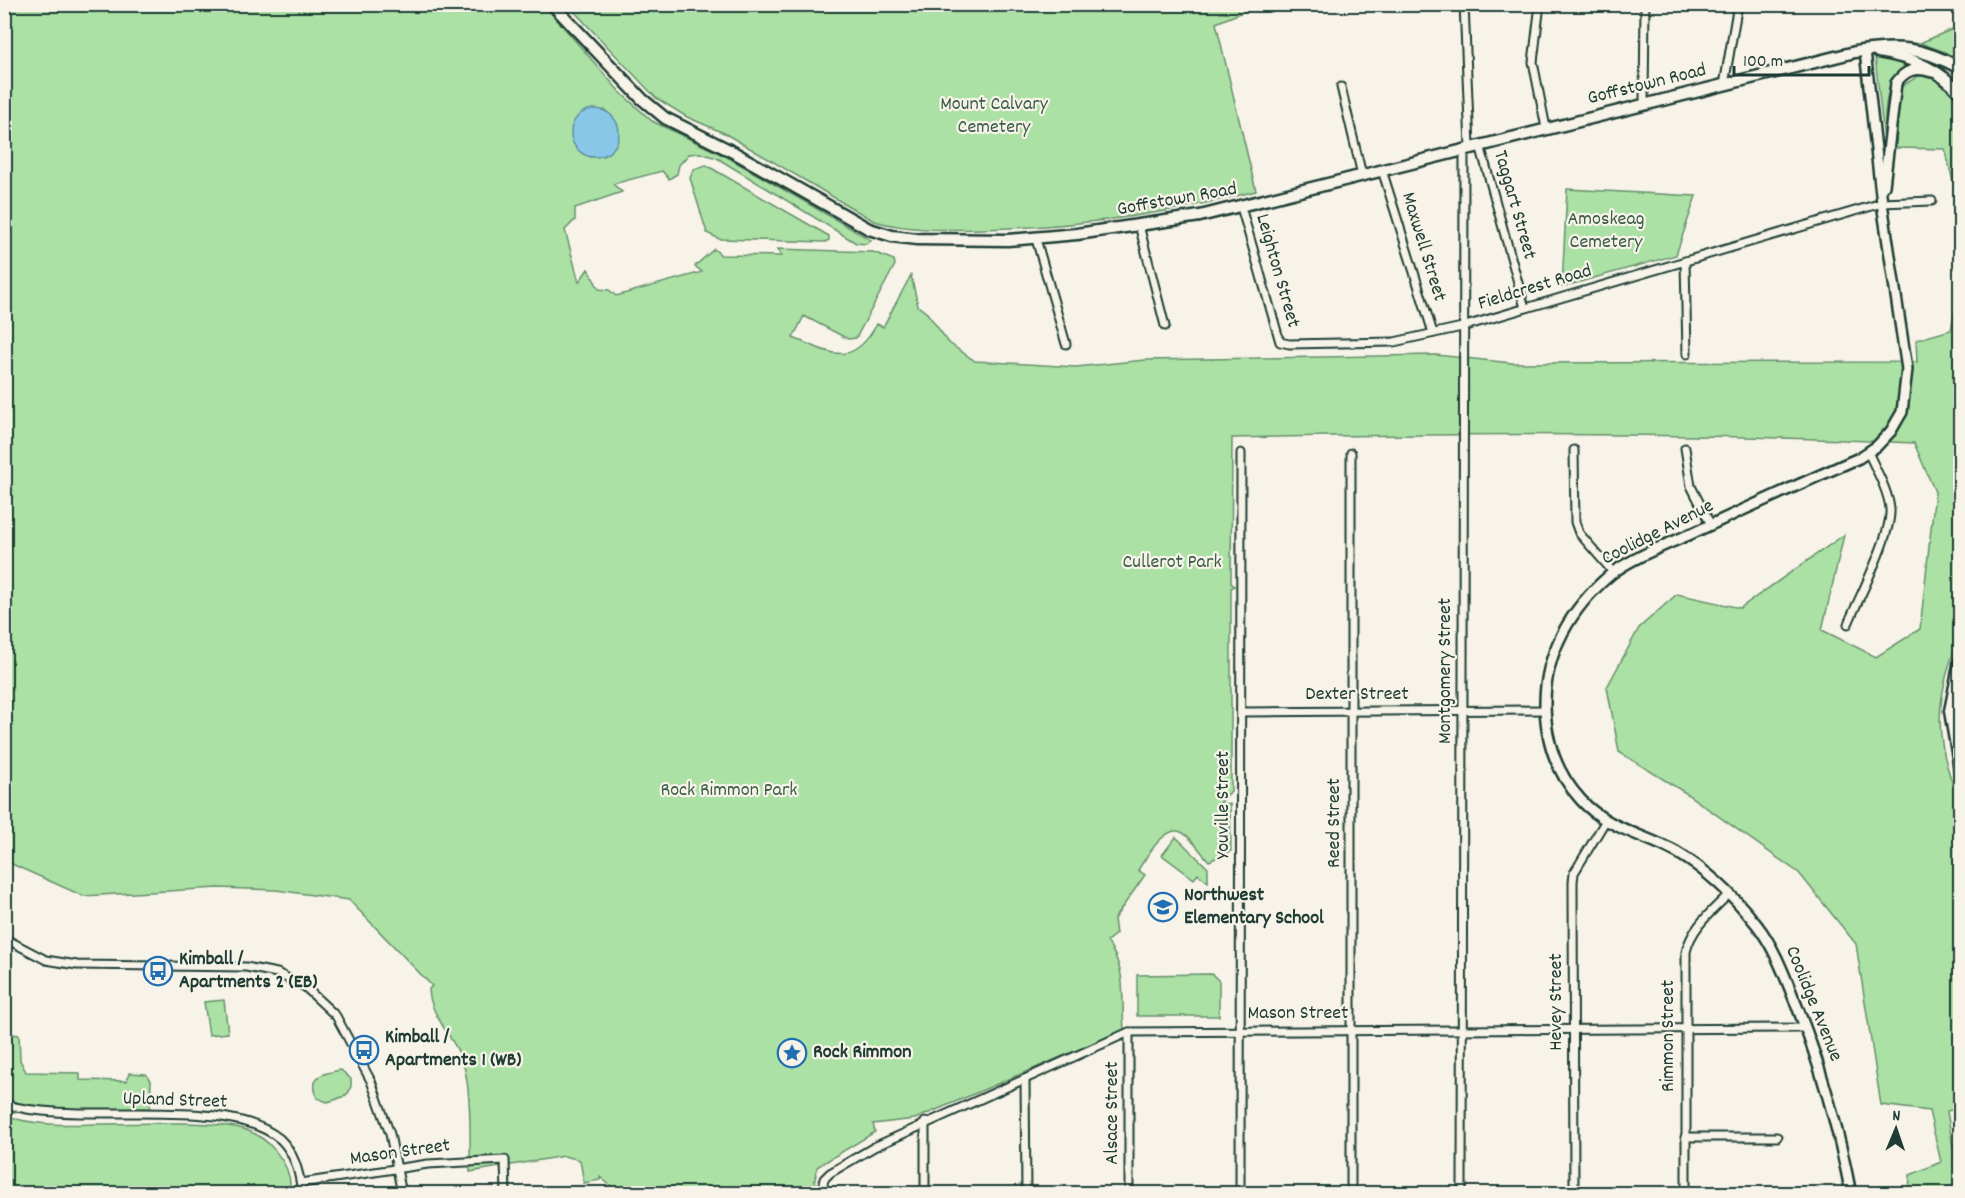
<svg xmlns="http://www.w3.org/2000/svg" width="1965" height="1198" font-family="Dekko,sans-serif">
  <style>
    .green { fill: #abe1a4; stroke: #658f6c; stroke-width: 1.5; fill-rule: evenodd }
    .water { fill: #89c7e9; stroke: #5f90a1; stroke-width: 1.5 }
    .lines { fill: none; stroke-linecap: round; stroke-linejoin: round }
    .minor-casing { stroke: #1f3d34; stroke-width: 11 }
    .tertiary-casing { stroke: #1f3d34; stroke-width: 14 }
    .secondary-casing { stroke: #1f3d34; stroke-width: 15 }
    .minor { stroke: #f7f3e8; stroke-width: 7 }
    .tertiary { stroke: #f7f3e8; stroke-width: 9 }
    .secondary { stroke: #f7f3e8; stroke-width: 10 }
    .labels { text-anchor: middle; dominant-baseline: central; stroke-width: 4.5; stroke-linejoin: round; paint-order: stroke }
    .street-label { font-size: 20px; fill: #1f3d34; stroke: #f7f3e8 }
    .park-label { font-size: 20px; fill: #3b5e4a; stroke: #f7f3e8 }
    .poi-label { font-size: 20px; font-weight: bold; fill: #1f3d34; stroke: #f7f3e8; text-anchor: start }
  </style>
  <rect width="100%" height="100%" fill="#f7f3e8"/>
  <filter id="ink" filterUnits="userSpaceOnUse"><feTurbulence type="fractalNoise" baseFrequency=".0167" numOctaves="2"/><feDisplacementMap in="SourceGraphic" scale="12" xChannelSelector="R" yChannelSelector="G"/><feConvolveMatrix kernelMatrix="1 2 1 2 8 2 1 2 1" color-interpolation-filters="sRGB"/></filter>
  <g filter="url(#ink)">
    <g class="green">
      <path d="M5 5H544L620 92 652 121 727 157 871 240 866 244 856 243 717 158 700 153 689 154 679 165 677 174 669 179 662 171 613 184 622 192 575 208V220L565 230 579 282 588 269 599 289 609 290 616 296 702 272 695 266 714 249 721 255 782 256 778 249 873 252 894 260 895 265 856 338 848 339 804 316 793 338C832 353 852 369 877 324L883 327 911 275 918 306 927 313 949 343 975 361 1076 367 1145 360 1436 355 1512 363 1917 362 1916 340 1951 330 1959 291 1958 202 1945 149 1896 148 1899 88 1920 75 1941 81 1960 102V633C1936 700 1931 735 1960 802V1108L1947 1111 1957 1171H1960V1193H1909L1910 1175 1941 1162 1929 1111 1881 1105 1856 944 1799 873 1684 792 1619 752 1607 687 1639 628 1677 594 1740 608 1844 535 1822 630 1876 657 1920 629 1935 492 1914 443C1687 432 1460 433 1232 438L1231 583 1234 586 1231 588V791L1220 803 1230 804 1231 851 1209 861C1201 853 1192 838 1183 833 1166 822 1146 858 1138 870L1145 875 1114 919 1116 934 1107 941C1128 973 1121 994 1124 1030L915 1119 873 1124 875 1132 817 1167 813 1193H611V1186L600 1177V1180L584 1183 580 1160 564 1156 470 1172C470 1142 472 1087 462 1060 453 1036 430 1016 429 989L432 986 349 900 276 890 218 888 83 896 5 861ZM605 110 614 119 617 130 603 156 590 157 579 150Z"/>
      <path d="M568 5H1259L1216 23 1256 191C1168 214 1074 227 983 229 947 230 909 231 874 221L724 133 687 117 656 98Z"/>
      <path d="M1960 26V62L1945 52 1920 43Z"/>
      <path d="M1875 57 1917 66C1880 77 1887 107 1884 139Z"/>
      <path d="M706 165 829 236V240L825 242 719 239 707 233 690 178 694 169Z"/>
      <path d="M1567 189 1696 196 1676 255 1562 287Z"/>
      <path d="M1176 837 1208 868V882L1198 874 1194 879 1162 855Z"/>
      <path d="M1212 974 1219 981V1016H1137V975Z"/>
      <path d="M224 1000 228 1033 209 1035 204 1002Z"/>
      <path d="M5 1033 19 1035 20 1060 26 1072 80 1073V1080L127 1081 129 1073 146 1074 151 1081 150 1108 74 1111 45 1109 5 1100Z"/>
      <path d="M341 1070 351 1079C353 1096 342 1098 327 1102L317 1098C309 1075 321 1074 341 1070Z"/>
      <path d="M4 1115C33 1126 66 1125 96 1124 139 1124 193 1120 235 1127 266 1132 294 1164 290 1194L5 1193Z"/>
    </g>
    <circle class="water" cx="595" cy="133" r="24"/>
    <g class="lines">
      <g class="minor-casing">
        <g id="minor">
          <path d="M1464 4 1470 147"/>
          <path d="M1540 4 1533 62 1546 128"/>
          <path d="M1724 85 1738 4"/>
          <path d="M1341 87 1362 175"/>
          <path d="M1644 104 1645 4"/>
          <path d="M1480 145 1525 308"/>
          <path d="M1382 170 1433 333"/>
          <path d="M1241 207 1280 342 1289 344 1394 342 1462 327 1882 203 1932 201"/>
          <path d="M1139 225 1165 326"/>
          <path d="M1036 239 1066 344"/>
          <path d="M1685 261 1687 354"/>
          <path d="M1685 448 1691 486 1711 525"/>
          <path d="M1574 450 1575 522 1579 533 1613 572"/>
          <path d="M1848 624C1859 597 1892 535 1890 509 1888 490 1876 470 1868 452"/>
          <path d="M1241 712 1545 710"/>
          <path d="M4 938 46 960 77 965 246 967 277 973 305 987 336 1016 371 1081 390 1134 402 1194"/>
          <path d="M1129 1032V1194"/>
          <path d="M1025 1079 1026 1194"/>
          <path d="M4 1104C79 1127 226 1093 280 1139 295 1153 300 1174 302 1194"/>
          <path d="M1685 1137H1777"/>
          <path d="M301 1183 428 1164 505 1160 506 1194"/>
          <path d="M821 1194 824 1179 830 1173 874 1147 1129 1032 1806 1028"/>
          <path d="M925 1194V1122"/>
          <path d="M1240 1194 1241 453"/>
          <path d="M1351 1194V453"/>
          <path d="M1462 1194 1464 149"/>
          <path d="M1574 1194 1573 882 1574 873 1606 820"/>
          <path d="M1686 1194V952C1691 928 1712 911 1729 894"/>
        </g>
      </g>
      <g class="tertiary-casing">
        <g id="tertiary">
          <path d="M1884 186 1896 83C1906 69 1916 67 1932 72"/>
          <path d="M1851 1194C1838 1127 1820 1062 1794 999 1784 974 1774 947 1757 925 1735 897 1707 870 1676 852 1645 835 1606 828 1581 800 1556 773 1546 742 1545 706 1544 654 1571 608 1610 575 1629 559 1670 543 1693 533 1749 507 1804 482 1859 458L1877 446 1891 431 1902 412 1907 369 1882 203 1865 51"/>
        </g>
      </g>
      <g class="secondary-casing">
        <g id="secondary">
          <path d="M552 4 642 99 665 118 735 153 869 229 892 236 917 239 1008 240 1077 234 1200 216 1855 52C1899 45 1921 47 1960 68"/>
          <path d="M1878 52C1910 57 1939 68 1960 93"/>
          <path d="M1960 661 1950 711 1960 770"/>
          <path d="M1956 726 1960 704"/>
        </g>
      </g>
      <use href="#minor" class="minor"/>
      <use href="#tertiary" class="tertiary"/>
      <use href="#secondary" class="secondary"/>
    </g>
  </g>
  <defs>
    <g id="school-ring" transform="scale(1.5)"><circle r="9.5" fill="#f7f3e8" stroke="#1f6fb2" stroke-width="1.5"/><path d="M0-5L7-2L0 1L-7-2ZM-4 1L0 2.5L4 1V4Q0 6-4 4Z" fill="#1f6fb2"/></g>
    <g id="bus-ring" transform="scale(1.5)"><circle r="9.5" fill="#f7f3e8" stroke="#1f6fb2" stroke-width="1.5"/><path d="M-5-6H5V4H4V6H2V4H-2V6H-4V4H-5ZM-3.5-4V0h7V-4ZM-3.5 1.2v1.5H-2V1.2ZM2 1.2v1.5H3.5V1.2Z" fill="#1f6fb2"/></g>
    <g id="sight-ring" transform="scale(1.5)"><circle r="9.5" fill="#f7f3e8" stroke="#1f6fb2" stroke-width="1.5"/><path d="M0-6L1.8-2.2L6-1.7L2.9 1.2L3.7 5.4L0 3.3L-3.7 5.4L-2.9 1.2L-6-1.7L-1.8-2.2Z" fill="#1f6fb2"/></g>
  </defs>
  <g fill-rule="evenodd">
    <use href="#school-ring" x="1163" y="907"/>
    <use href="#bus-ring" x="158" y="971"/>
    <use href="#bus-ring" x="364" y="1050"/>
    <use href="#sight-ring" x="792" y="1053"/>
  </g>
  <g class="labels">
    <g class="street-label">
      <text transform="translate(1647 85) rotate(-14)">Goffstown Road</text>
      <text transform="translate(1177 200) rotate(-10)">Goffstown Road</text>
      <text transform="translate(1514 205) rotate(74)">Taggart Street</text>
      <text transform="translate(1423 247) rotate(73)">Maxwell Street</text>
      <text transform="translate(1277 271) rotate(74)">Leighton Street</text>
      <text transform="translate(1535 288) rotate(-17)">Fieldcrest Road</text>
      <text transform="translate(1658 533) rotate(-27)">Coolidge Avenue</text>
      <text transform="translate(1446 671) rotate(-90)">Montgomery Street</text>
      <text x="1357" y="695">Dexter Street</text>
      <text transform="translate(1224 805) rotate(-90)">Youville Street</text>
      <text transform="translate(1335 823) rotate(-90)">Reed Street</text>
      <text transform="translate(1557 1002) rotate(-90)">Hevey Street</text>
      <text transform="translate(1813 1004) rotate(68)">Coolidge Avenue</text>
      <text x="1298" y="1014">Mason Street</text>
      <text transform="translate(1669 1036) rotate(-90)">Rimmon Street</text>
      <text transform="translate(175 1101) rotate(2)">Upland Street</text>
      <text transform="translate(1113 1113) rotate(-90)">Alsace Street</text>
      <text transform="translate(400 1153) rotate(-8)">Mason Street</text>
    </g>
    <g class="park-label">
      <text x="994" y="105">Mount Calvary<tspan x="994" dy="23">Cemetery</tspan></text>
      <text x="1606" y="220">Amoskeag<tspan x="1606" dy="23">Cemetery</tspan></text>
      <text x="1172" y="563">Cullerot Park</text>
      <text x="729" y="791">Rock Rimmon Park</text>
    </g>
    <g class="poi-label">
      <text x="1184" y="896">Northwest<tspan x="1184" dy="23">Elementary School</tspan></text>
      <text x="179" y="960">Kimball /<tspan x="179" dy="23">Apartments 2 (EB)</tspan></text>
      <text x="385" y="1038">Kimball /<tspan x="385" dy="23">Apartments 1 (WB)</tspan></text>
      <text x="813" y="1053">Rock Rimmon</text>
    </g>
  </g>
  <rect width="1965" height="1198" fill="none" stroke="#f7f3e8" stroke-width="24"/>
  <rect x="12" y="12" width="1941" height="1174" fill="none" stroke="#1f3d34" stroke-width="2" filter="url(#ink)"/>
  <g transform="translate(1896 1129) rotate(2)" stroke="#f7f3e8" stroke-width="4.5" paint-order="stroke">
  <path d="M0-4.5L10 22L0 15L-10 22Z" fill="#1f3d34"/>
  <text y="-9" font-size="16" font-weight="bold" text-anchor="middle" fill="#1f3d34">N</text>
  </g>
  <path d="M1734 66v9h135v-9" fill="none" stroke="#1f3d34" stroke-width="3"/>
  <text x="1743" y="66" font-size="18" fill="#1f3d34" stroke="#f7f3e8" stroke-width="4.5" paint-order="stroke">100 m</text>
</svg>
